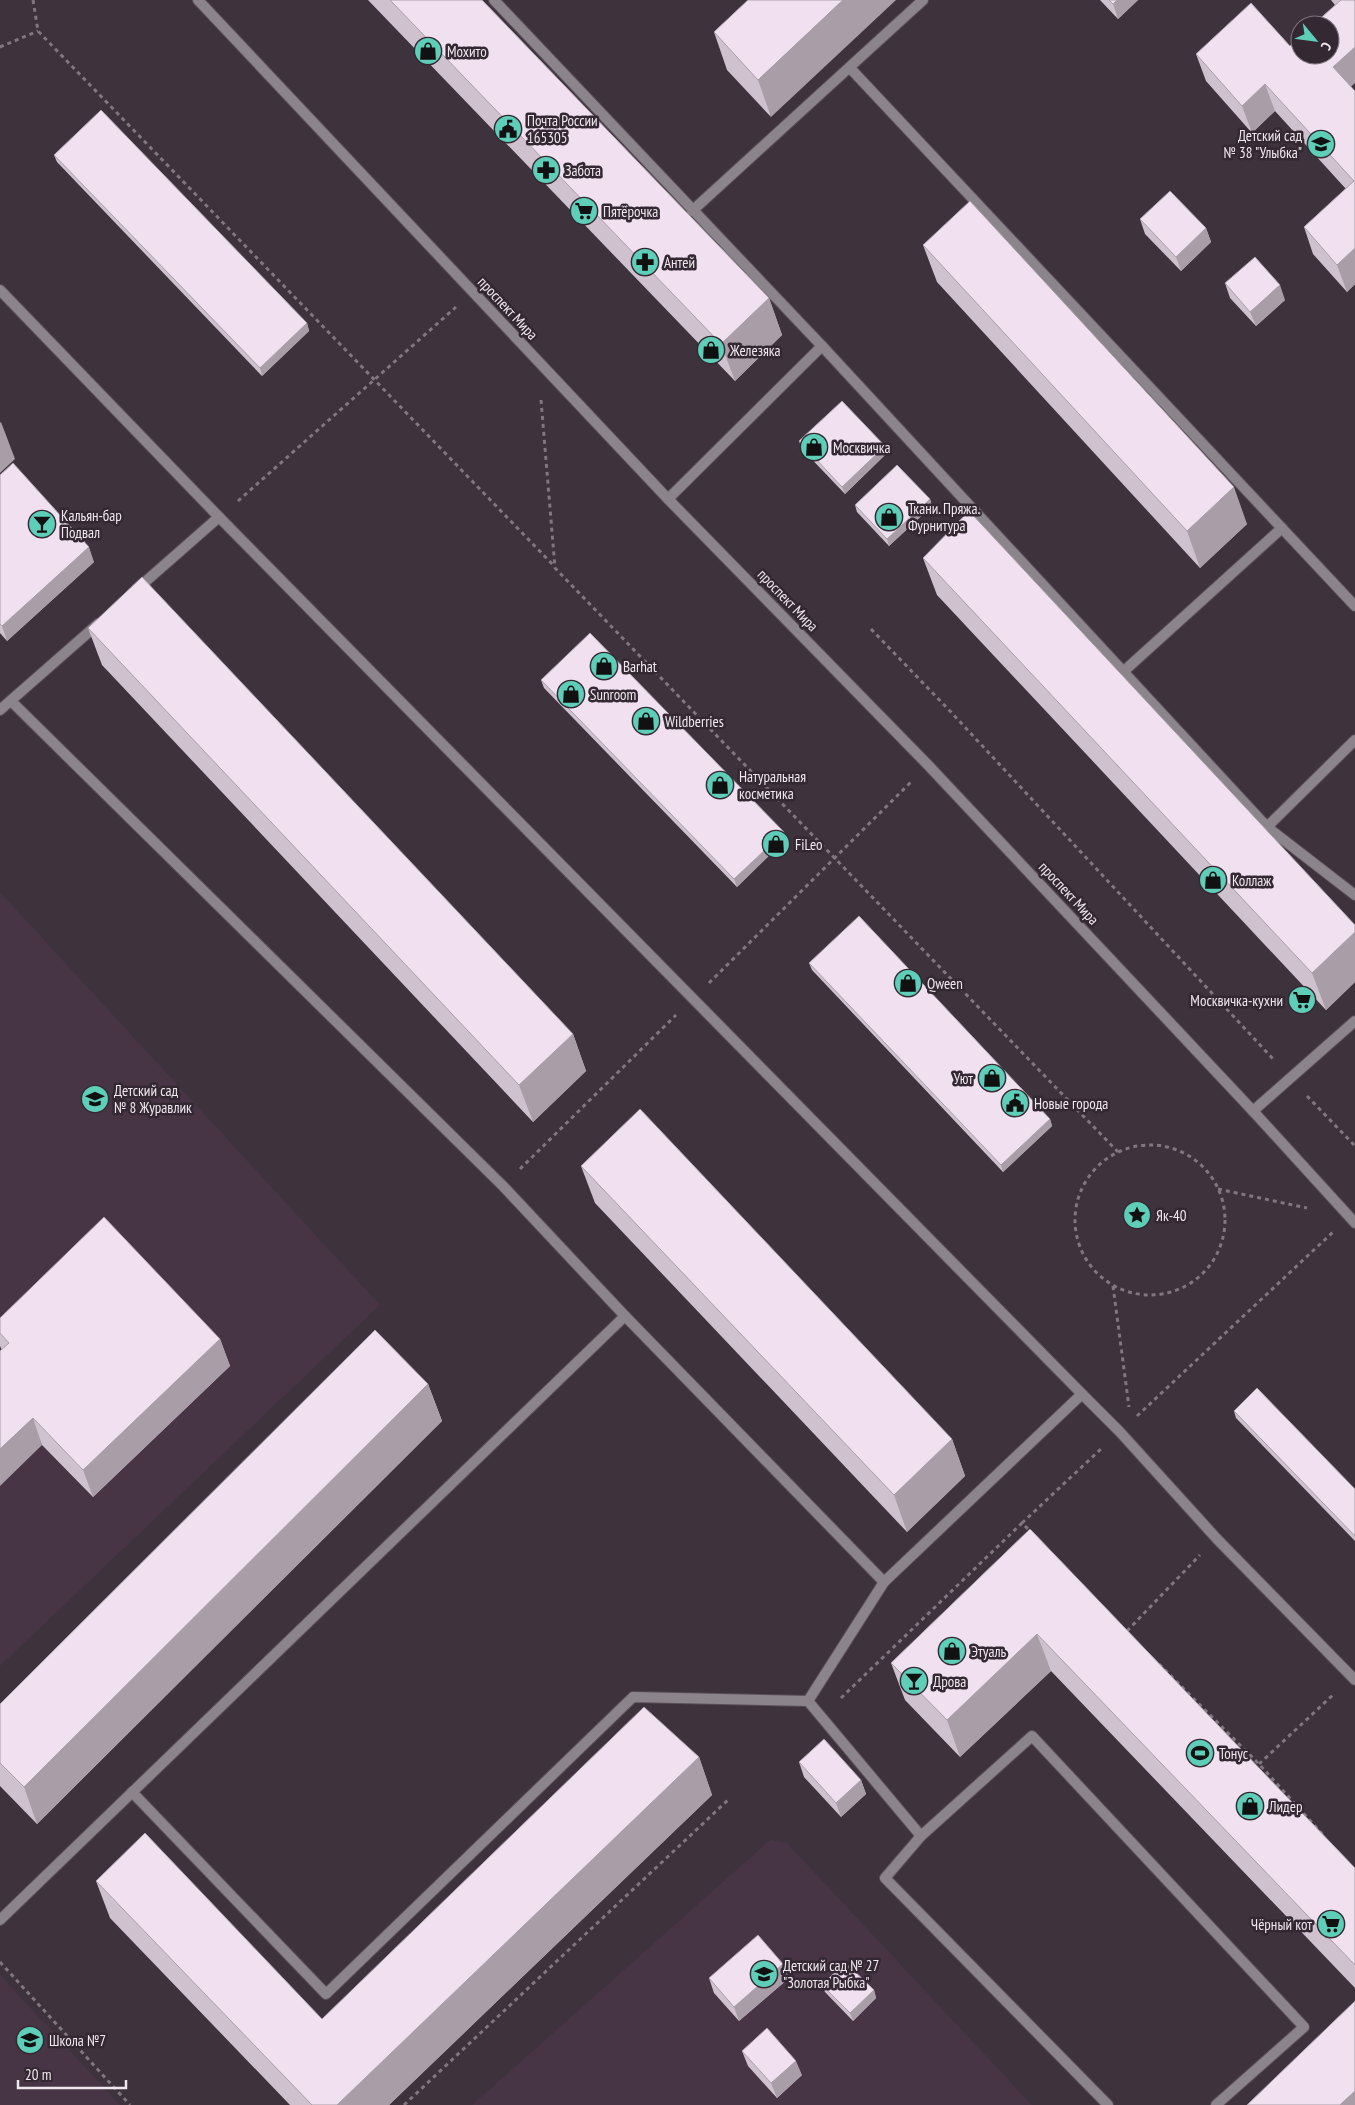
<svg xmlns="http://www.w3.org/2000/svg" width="1355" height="2105" font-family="'PT Sans Narrow',sans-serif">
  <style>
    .built { fill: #473546 }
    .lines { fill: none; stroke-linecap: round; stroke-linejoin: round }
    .lane-casing { stroke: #5a4f59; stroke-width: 12 }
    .street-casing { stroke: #5a4f59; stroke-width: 12 }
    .path { stroke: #817780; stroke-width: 3; stroke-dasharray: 4 4; stroke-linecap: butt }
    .lane { stroke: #8b848a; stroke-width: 10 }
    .street { stroke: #8b848a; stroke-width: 10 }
    .wall { fill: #cfc2ce }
    .shaded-wall { fill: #a99ea8 }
    .building { fill: #f1e1f0; stroke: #a99ea8 }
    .labels { text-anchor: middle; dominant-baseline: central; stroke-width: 5; stroke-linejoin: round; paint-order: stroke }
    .poi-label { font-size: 15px; fill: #f0e8ef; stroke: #342833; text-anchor: start }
    .street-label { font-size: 15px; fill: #f0e8ef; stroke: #342833 }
  </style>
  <rect width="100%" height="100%" fill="#3e323d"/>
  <g class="built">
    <path d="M0 892 380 1305 0 1666Z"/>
    <path d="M770 1840 787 1843 1032 2105H472Z"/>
    <path d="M0 1975 120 2105H0Z"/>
  </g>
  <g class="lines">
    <g class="lane-casing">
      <g id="lane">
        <path d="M494 0 822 346 1267 827 1355 895"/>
        <path d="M850 68 1355 606"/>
        <path d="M692 211 923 0"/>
        <path d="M0 290 219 517 1082 1394"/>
        <path d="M668 499 822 346"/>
        <path d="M137 589 219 517"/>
        <path d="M1124 671 1282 528"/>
        <path d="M11 701 503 1186 625 1316 884 1582 1082 1394 1120 1432 1217 1539 1355 1680"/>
        <path d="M0 710 98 624"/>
        <path d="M1267 827 1355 740"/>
        <path d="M1253 1111 1355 1021"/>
        <path d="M884 1582 808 1701 921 1836 1032 1736 1304 2027 1216 2105"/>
        <path d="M132 1792 326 1994 633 1697 808 1701"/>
        <path d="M921 1836 885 1878 1108 2105"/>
        <path d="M0 1920 625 1316"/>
      </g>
    </g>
    <g class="street-casing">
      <path id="street" d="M198 0 668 499 928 765 1253 1111 1355 1223"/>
    </g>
    <g class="path">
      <path d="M33 0 38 31 555 567"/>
      <path d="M0 47 38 31"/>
      <path d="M541 400 555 568 1118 1152"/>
      <path d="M238 501 456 307"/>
      <path d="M871 629 949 710 1274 1060"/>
      <path d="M709 983 912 781"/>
      <path d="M1307 1096 1355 1146"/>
      <circle cx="1150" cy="1220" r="75"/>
      <path d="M520 1169 676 1015"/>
      <path d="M1218 1189 1307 1208"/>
      <path d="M1113 1286 1129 1407"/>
      <path d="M1137 1416 1333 1232"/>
      <path d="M1022 1523 1103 1447"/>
      <path d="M1127 1631 1200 1555"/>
      <path d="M1159 1664 1259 1764 1324 1836"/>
      <path d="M841 1698 1022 1523 1031 1532"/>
      <path d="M1259 1764 1335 1693"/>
      <path d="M0 1962 130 2105"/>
      <path d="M404 2105 728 1800"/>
    </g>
    <use href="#lane" class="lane"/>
    <use href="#street" class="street"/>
  </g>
  <g class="wall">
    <path d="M368 0H482L769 298 782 335 735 381Z"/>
    <path d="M748 0 771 117 727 70 714 32Z"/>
    <path d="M1100 0H1138L1118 19Z"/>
    <path d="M1331 0H1355L1351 87 1355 91V284L1347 292 1313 254 1304 227 1346 189 1275 111 1252 133 1206 81 1196 54 1290 46 1335 5Z"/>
    <path d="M54 155 307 323 309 331 262 376 57 162Z"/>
    <path d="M1140 219 1206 228 1211 242 1181 271 1145 234Z"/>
    <path d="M923 245 1247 524 1200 568 937 282Z"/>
    <path d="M1225 283 1285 300 1256 326 1230 298Z"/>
    <path d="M799 441 885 446 887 453 845 494 802 449Z"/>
    <path d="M0 475 94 562 7 641 0 633Z"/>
    <path d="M930 499 932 506 889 546 857 512 855 505Z"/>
    <path d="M923 558 1355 925V982L1326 1010 937 595Z"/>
    <path d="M88 628 573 1034 586 1071 533 1122 102 665Z"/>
    <path d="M541 680 784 832 786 839 737 887 544 688Z"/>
    <path d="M809 963 1050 1119 1052 1126 1003 1172 812 970Z"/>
    <path d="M581 1166 952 1439 965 1476 907 1532 595 1203Z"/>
    <path d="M0 1318 220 1339 230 1366 93 1497 42 1445 0 1346Z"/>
    <path d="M428 1384 442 1421 37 1824 0 1786V1704Z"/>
    <path d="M1234 1411 1355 1489V1541L1236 1418Z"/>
    <path d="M1030 1529 1355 1868V1988L1051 1671 960 1757 905 1700 891 1663Z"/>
    <path d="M699 1757 712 1795 389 2105H290L110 1918 96 1881 322 2019Z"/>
    <path d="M799 1762 861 1780 866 1794 841 1817 804 1777Z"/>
    <path d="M709 1978H789L739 2021 714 1993Z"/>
    <path d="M822 1985 874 1990 876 1998 853 2021 825 1992Z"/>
    <path d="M742 2051 802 2075 777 2098 748 2066Z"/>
  </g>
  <g class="shaded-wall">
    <path d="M843 0H896L771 117 758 80Z"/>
    <path d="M1117 0H1138L1118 19 1113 4Z"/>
    <path d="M1355 47V83L1343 94 1333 67Z"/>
    <path d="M1265 84 1275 111 1252 133 1242 106Z"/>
    <path d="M1206 228 1211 242 1181 271 1176 257Z"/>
    <path d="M1355 248V284L1347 292 1337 265Z"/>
    <path d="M1280 285 1285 300 1256 326 1250 312Z"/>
    <path d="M769 298 782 335 735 381 721 344Z"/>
    <path d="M307 323 309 331 262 376 260 368Z"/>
    <path d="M1 422 15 459 0 473V423Z"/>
    <path d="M885 446 887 453 845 494 842 487Z"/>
    <path d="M1234 487 1247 524 1200 568 1187 531Z"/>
    <path d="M930 499 932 506 889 546 887 539Z"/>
    <path d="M89 547 94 562 7 641 2 626Z"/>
    <path d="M784 832 786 839 737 887 734 879Z"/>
    <path d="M1355 932V982L1326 1010 1312 973Z"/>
    <path d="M573 1034 586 1071 533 1122 519 1085Z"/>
    <path d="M1050 1119 1052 1126 1003 1172 1001 1165Z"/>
    <path d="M220 1339 230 1366 93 1497 83 1470Z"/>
    <path d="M428 1384 442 1421 37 1824 24 1787Z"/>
    <path d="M33 1418 42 1445 0 1486V1449Z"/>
    <path d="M952 1439 965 1476 907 1532 894 1495Z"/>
    <path d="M1037 1634 1051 1671 960 1757 947 1720Z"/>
    <path d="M699 1757 712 1795 389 2105H337Z"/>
    <path d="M861 1780 866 1794 841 1817 836 1803Z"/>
    <path d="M783 1964 789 1978 739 2021 734 2007Z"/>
    <path d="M874 1990 876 1998 853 2021 850 2013Z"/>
    <path d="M796 2061 802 2075 777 2098 771 2083Z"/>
    <path d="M1355 2091V2105H1340Z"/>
  </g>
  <g class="building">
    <path d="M390 0H482L769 298 721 344Z"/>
    <path d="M748 0H843L758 80 714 32Z"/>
    <path d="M1109 0H1117L1113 4Z"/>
    <path d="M1341 0H1355V47L1333 67 1355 91V248L1337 265 1304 227 1354 181 1265 84 1242 106 1196 54 1251 3 1290 46 1300 37V55H1330V25H1313Z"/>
    <path d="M101 110 307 323 260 368 54 155Z"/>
    <path d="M1170 191 1206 228 1176 257 1140 219Z"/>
    <path d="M970 201 1234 487 1187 531 923 245Z"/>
    <path d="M1255 257 1280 285 1250 312 1225 283Z"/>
    <path d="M842 401 885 446 842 487 799 441Z"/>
    <path d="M13 463 89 547 2 626 0 624V475Z"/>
    <path d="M897 465 930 499 887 539 855 505Z"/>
    <path d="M969 511 1355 925V932L1312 973 923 558Z"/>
    <path d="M142 577 573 1034 519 1085 88 628Z"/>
    <path d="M590 633 784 832 734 879 541 680Z"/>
    <path d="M859 916 1050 1119 1001 1165 809 963Z"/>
    <path d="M640 1109 952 1439 894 1495 581 1166Z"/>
    <path d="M104 1217 220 1339 83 1470 33 1418 0 1449V1351L9 1343 0 1333V1318Z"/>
    <path d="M375 1330 428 1384 24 1787 0 1763V1704Z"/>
    <path d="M1257 1388 1355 1489V1536L1234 1411Z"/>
    <path d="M1030 1529 1355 1868V1965L1037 1634 947 1720 891 1663Z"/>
    <path d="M644 1707 699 1757 337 2105H312L96 1881 145 1833 322 2019Z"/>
    <path d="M824 1739 861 1780 836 1803 799 1762Z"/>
    <path d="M758 1935 783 1964 734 2007 709 1978Z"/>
    <path d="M845 1962 874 1990 850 2013 822 1985Z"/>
    <path d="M1355 2001V2091L1340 2105H1247Z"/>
    <path d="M767 2028 796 2061 771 2083 742 2051Z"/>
  </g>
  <defs>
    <g id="shop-disc" transform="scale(1.4375)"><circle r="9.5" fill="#5eceb8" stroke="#342833"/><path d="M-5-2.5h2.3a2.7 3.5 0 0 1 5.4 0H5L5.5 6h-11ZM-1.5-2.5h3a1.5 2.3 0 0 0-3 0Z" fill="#111"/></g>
    <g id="civic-disc" transform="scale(1.4375)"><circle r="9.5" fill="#5eceb8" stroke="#342833"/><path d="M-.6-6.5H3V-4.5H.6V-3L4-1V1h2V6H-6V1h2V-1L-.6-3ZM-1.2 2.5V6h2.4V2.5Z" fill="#111"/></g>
    <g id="school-disc" transform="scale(1.4375)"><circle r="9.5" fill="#5eceb8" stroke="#342833"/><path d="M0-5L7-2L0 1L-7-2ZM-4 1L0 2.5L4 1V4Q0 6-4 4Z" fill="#111"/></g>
    <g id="pharmacy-disc" transform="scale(1.4375)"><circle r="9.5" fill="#5eceb8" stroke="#342833"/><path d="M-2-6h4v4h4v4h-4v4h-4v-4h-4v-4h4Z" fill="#111"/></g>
    <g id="supermarket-disc" transform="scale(1.4375)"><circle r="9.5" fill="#5eceb8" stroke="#342833"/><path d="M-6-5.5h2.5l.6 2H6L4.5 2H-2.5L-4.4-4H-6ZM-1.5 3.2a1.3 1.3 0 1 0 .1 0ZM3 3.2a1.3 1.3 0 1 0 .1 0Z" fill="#111"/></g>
    <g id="bar-disc" transform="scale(1.4375)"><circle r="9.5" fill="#5eceb8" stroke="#342833"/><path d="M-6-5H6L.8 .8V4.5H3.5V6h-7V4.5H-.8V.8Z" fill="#111"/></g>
    <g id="sight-disc" transform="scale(1.4375)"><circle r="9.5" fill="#5eceb8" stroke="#342833"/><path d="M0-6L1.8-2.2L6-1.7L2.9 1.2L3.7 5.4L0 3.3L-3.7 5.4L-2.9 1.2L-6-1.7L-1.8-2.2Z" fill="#111"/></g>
    <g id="stadium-disc" transform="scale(1.4375)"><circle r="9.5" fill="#5eceb8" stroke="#342833"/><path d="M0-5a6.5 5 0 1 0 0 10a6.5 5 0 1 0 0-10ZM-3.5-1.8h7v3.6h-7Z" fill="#111"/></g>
  </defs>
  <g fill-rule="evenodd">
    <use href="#shop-disc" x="428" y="51"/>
    <use href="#civic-disc" x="508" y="129"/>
    <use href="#school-disc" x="1321" y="144"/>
    <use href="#pharmacy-disc" x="546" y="170"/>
    <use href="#supermarket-disc" x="584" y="211"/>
    <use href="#pharmacy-disc" x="645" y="262"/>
    <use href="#shop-disc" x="711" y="350"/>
    <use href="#shop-disc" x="814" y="447"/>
    <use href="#shop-disc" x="889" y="517"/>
    <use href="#bar-disc" x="42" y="524"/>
    <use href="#shop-disc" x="604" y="666"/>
    <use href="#shop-disc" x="571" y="694"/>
    <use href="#shop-disc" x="646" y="721"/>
    <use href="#shop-disc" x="720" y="785"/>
    <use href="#shop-disc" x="776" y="844"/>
    <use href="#shop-disc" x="1213" y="880"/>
    <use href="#shop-disc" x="908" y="983"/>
    <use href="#supermarket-disc" x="1302" y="1000"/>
    <use href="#shop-disc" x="992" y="1078"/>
    <use href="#school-disc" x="95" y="1099"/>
    <use href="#civic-disc" x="1015" y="1103"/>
    <use href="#sight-disc" x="1137" y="1215"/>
    <use href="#shop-disc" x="952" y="1651"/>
    <use href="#bar-disc" x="914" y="1681"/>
    <use href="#stadium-disc" x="1200" y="1753"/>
    <use href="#shop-disc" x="1250" y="1806"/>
    <use href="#supermarket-disc" x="1331" y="1924"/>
    <use href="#school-disc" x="764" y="1974"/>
    <use href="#school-disc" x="30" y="2040"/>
  </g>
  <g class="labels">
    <g class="poi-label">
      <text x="447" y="51">Мохито</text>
      <text x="527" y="120">Почта России<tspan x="527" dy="17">165305</tspan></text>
      <text x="1302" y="135" text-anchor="end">Детский сад<tspan x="1302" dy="17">№ 38 "Улыбка"</tspan></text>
      <text x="565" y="170">Забота</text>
      <text x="603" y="211">Пятёрочка</text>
      <text x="664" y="262">Антей</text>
      <text x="730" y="350">Железяка</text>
      <text x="833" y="447">Москвичка</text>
      <text x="908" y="508">Ткани. Пряжа.<tspan x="908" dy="17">Фурнитура</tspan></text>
      <text x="61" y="515">Кальян-бар<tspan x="61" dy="17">Подвал</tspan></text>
      <text x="623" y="666">Barhat</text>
      <text x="590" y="694">Sunroom</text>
      <text x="665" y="721">Wildberries</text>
      <text x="739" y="776">Натуральная<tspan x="739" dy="17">косметика</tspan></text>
      <text x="795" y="844">FiLeo</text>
      <text x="1232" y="880">Коллаж</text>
      <text x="927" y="983">Qween</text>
      <text x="1283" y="1000" text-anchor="end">Москвичка-кухни</text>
      <text x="973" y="1078" text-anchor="end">Уют</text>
      <text x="114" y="1090">Детский сад<tspan x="114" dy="17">№ 8 Журавлик</tspan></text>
      <text x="1034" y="1103">Новые города</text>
      <text x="1156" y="1215">Як-40</text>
      <text x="971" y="1651">Этуаль</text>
      <text x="933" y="1681">Дрова</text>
      <text x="1219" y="1753">Тонус</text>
      <text x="1269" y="1806">Лидер</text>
      <text x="1312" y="1924" text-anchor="end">Чёрный кот</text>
      <text x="783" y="1965">Детский сад № 27<tspan x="783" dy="17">"Золотая Рыбка"</tspan></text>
      <text x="49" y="2040">Школа №7</text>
    </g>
    <g class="street-label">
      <text transform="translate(508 308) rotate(47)">проспект Мира</text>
      <text transform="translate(788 600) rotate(46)">проспект Мира</text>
      <text transform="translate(1069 893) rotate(47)">проспект Мира</text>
    </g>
  </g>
  <g transform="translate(1315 40) rotate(119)"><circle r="24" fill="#342833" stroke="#7f757e"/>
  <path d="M0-4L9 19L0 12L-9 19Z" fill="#5eceb8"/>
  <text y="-8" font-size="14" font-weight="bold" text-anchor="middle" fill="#f0e8ef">С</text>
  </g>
  <path d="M18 2080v8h108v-8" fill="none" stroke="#f0e8ef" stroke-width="2.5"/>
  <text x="25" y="2080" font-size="15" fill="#f0e8ef" stroke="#342833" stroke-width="4" paint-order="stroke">20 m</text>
</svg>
